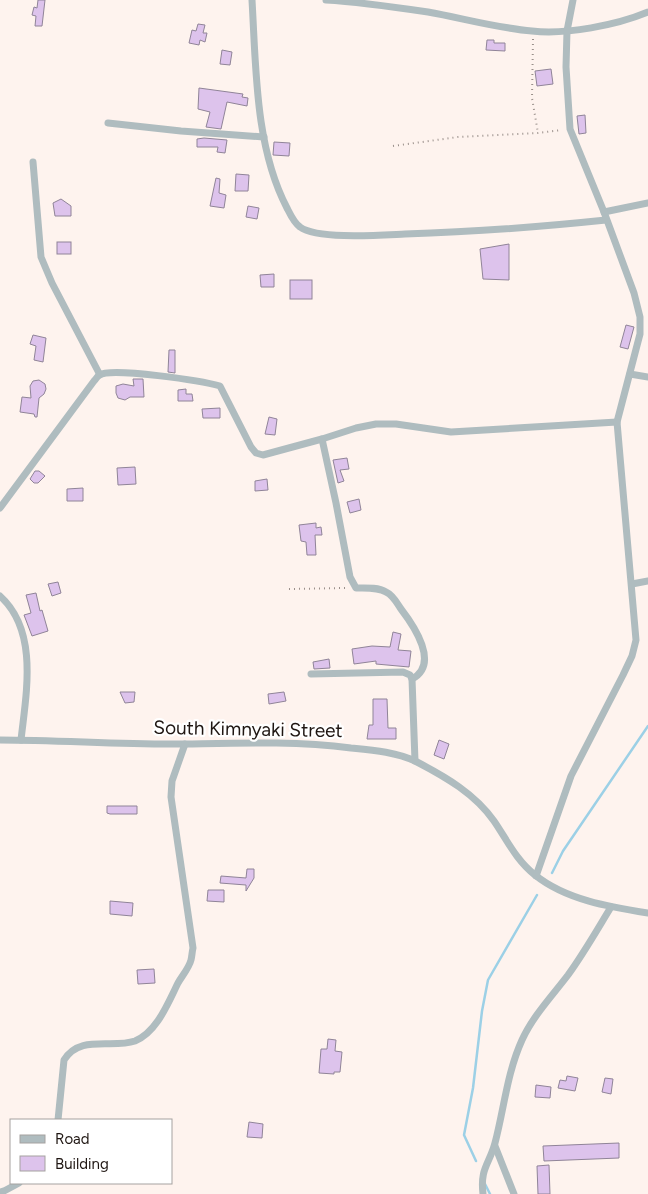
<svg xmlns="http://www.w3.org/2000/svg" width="648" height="1194" font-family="Figtree,sans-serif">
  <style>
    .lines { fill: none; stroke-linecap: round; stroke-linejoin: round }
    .stream { stroke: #9cd0e6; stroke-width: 2.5 }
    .building { fill: #ddc3ec; stroke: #908498 }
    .path { stroke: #9a908b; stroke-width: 2; stroke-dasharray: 1 4; stroke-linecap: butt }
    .street { stroke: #afbcbf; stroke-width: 7 }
    .labels { text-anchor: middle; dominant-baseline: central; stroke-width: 4.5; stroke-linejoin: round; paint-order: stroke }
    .street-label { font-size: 19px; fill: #1f1612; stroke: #fff }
  </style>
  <rect width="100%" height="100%" fill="#fef3ee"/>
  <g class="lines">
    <g class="stream">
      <path d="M552 873 563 851 648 726"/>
      <path d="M476 1161 464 1135 473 1088 482 1011 488 980 537 895"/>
      <path d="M485 1184 490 1194"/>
    </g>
  </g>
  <g class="building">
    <path d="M38 0H45L42 26H35L36 16 32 15 34 7 37 8Z"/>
    <path d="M198 24 205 25 203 33H207L205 42 200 40 199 45 189 43 192 30 196 31Z"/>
    <path d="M487 40H494V43H505V51L486 50Z"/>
    <path d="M222 50 232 52 230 65 220 64Z"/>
    <path d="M551 69 553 84 537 86 535 71Z"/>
    <path d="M199 88 243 94 242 97 248 98 247 106 227 102 221 129 206 127 210 112 198 109Z"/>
    <path d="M585 115 586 133 579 134 577 116Z"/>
    <path d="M204 138 227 140 225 153 217 152 218 147H197V139Z"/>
    <path d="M274 142 290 143 289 156 273 155Z"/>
    <path d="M236 174 249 175 248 191H235Z"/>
    <path d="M216 178 220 179 219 193 226 195 224 208 210 206Z"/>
    <path d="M61 199 71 206V216H55L53 203Z"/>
    <path d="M248 206 259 208 257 219 246 217Z"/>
    <rect x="57" y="242" width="14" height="12"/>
    <path d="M509 244V280L483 279 480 249Z"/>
    <path d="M274 274V287H261L260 275Z"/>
    <rect x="290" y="280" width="22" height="19"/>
    <path d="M626 325 634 327 628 349 620 347Z"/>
    <path d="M33 335 46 338 43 362 34 360 36 346 30 344Z"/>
    <path d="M169 350H175V373L168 372Z"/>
    <path d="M133 379H143L144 397H130L125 400 118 398 116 393V386L123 384 134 386Z"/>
    <path d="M39 380 45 384 46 389 44 394 39 398 37 417H35L34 414 20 412 22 397 31 398 30 386 33 381Z"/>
    <path d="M186 389V394H192L193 401H178V390Z"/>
    <path d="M220 408V418H203L202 409Z"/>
    <path d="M269 417 277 419 275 435 265 434Z"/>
    <path d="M347 458 349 469 340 470 344 481 338 483 333 460Z"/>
    <path d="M135 467 136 484 118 485 117 468Z"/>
    <path d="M35 471H39L45 476 38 483H34L30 479Z"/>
    <path d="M267 479 268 490 255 491V481Z"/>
    <path d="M83 488V501H67V489Z"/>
    <path d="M359 499 361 510 350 513 347 502Z"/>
    <path d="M316 523V528L321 527 322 535H315L316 555H307L306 542 301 541 299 525Z"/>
    <path d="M58 582 61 593 52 596 48 584Z"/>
    <path d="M36 593 40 611 42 610 48 631 32 636 24 615 31 613 26 595Z"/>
    <path d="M393 632 401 634 398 650 411 651 409 667 376 664V661L354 664 352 649 372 646 390 647Z"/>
    <path d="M329 659 330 668 314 669 313 662Z"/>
    <path d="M120 692H135L134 702 125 703Z"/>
    <path d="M284 692 286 701 269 704 268 694Z"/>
    <path d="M373 699H387L388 728H396V739H367L369 725H373Z"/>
    <path d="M439 740 449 744 444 759 434 755Z"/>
    <path d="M107 806H137V814H110L107 813Z"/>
    <path d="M247 869H254V878L246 891V885L220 883 221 876 246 878Z"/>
    <path d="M208 890H224V902L207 901Z"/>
    <path d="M110 901 133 903 132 916 110 914Z"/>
    <path d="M154 969 155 983 138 984 137 970Z"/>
    <path d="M328 1039 336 1040 335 1051 342 1052 340 1072H334V1074L319 1073 321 1049H327Z"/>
    <path d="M567 1076 578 1078 575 1091 558 1088 560 1080 566 1081Z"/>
    <path d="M605 1078 613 1079 611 1094 602 1092Z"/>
    <path d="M536 1085 551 1087 550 1098 535 1097Z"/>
    <path d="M249 1122 263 1124 262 1138 247 1137Z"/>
    <path d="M619 1143V1158L544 1161 543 1146Z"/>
    <path d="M549 1165 550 1194H538L537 1166Z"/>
  </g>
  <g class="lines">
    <g class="path">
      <path d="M533 39 532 98 538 133"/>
      <path d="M393 146 458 137 538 133 562 130"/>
      <path d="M289 589 346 588"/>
    </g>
    <g class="street">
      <path d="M252 0C256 67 255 147 287 208 290 214 294 223 300 227 318 240 382 235 405 234 472 232 539 227 606 220"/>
      <path d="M326 0C360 2 394 7 428 12 462 18 497 28 532 31 566 35 617 25 648 12"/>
      <path d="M108 123 181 131 264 137"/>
      <path d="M33 162 41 257 52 283 100 375"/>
      <path d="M604 212 648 203"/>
      <path d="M630 374 648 377"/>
      <path d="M322 439 336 503 350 577 356 588C365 588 378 587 386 592 393 595 397 603 401 609 414 626 440 664 412 679"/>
      <path d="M0 508 94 381C96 379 97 377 99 375 112 367 203 381 220 386L251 447 256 453 263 455 322 439 356 428 376 424H396L451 432 617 422"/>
      <path d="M632 584 648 581"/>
      <path d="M0 596C39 631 26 694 21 740"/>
      <path d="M311 674 403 672 410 675 412 679 415 761"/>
      <path d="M0 740C62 740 123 745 185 744 241 743 295 741 351 748 372 750 397 752 417 762 446 777 475 794 494 821 507 840 516 860 535 875 566 900 610 907 648 913"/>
      <path d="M536 876 571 776 623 675 632 656 636 640 617 422 640 334V317L634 293 604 212 570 129 566 67 567 31 573 0"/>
      <path d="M58 1120 64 1060C80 1034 111 1049 135 1041 157 1032 168 1003 178 983 182 976 189 968 191 960 192 956 192 952 193 948L171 797 172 781 185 744"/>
      <path d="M495 1146 514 1194"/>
      <path d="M0 1192 4 1191 19 1183"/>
      <path d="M483 1194C480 1168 489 1165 495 1143 504 1109 507 1073 522 1040 533 1016 552 996 568 975 584 953 597 930 611 907"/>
    </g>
  </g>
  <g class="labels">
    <g class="street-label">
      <text transform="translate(248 729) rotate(1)">South Kimnyaki Street</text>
    </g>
  </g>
  <rect x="10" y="1119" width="162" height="65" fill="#ffffff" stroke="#a5a2a0"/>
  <rect x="20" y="1135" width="25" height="8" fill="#afbcbf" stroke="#a5a2a0"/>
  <text x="55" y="1144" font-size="15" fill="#1f1612">Road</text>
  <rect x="20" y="1156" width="25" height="15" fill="#ddc3ec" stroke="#a5a2a0"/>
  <text x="55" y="1169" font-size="15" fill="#1f1612">Building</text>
</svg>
